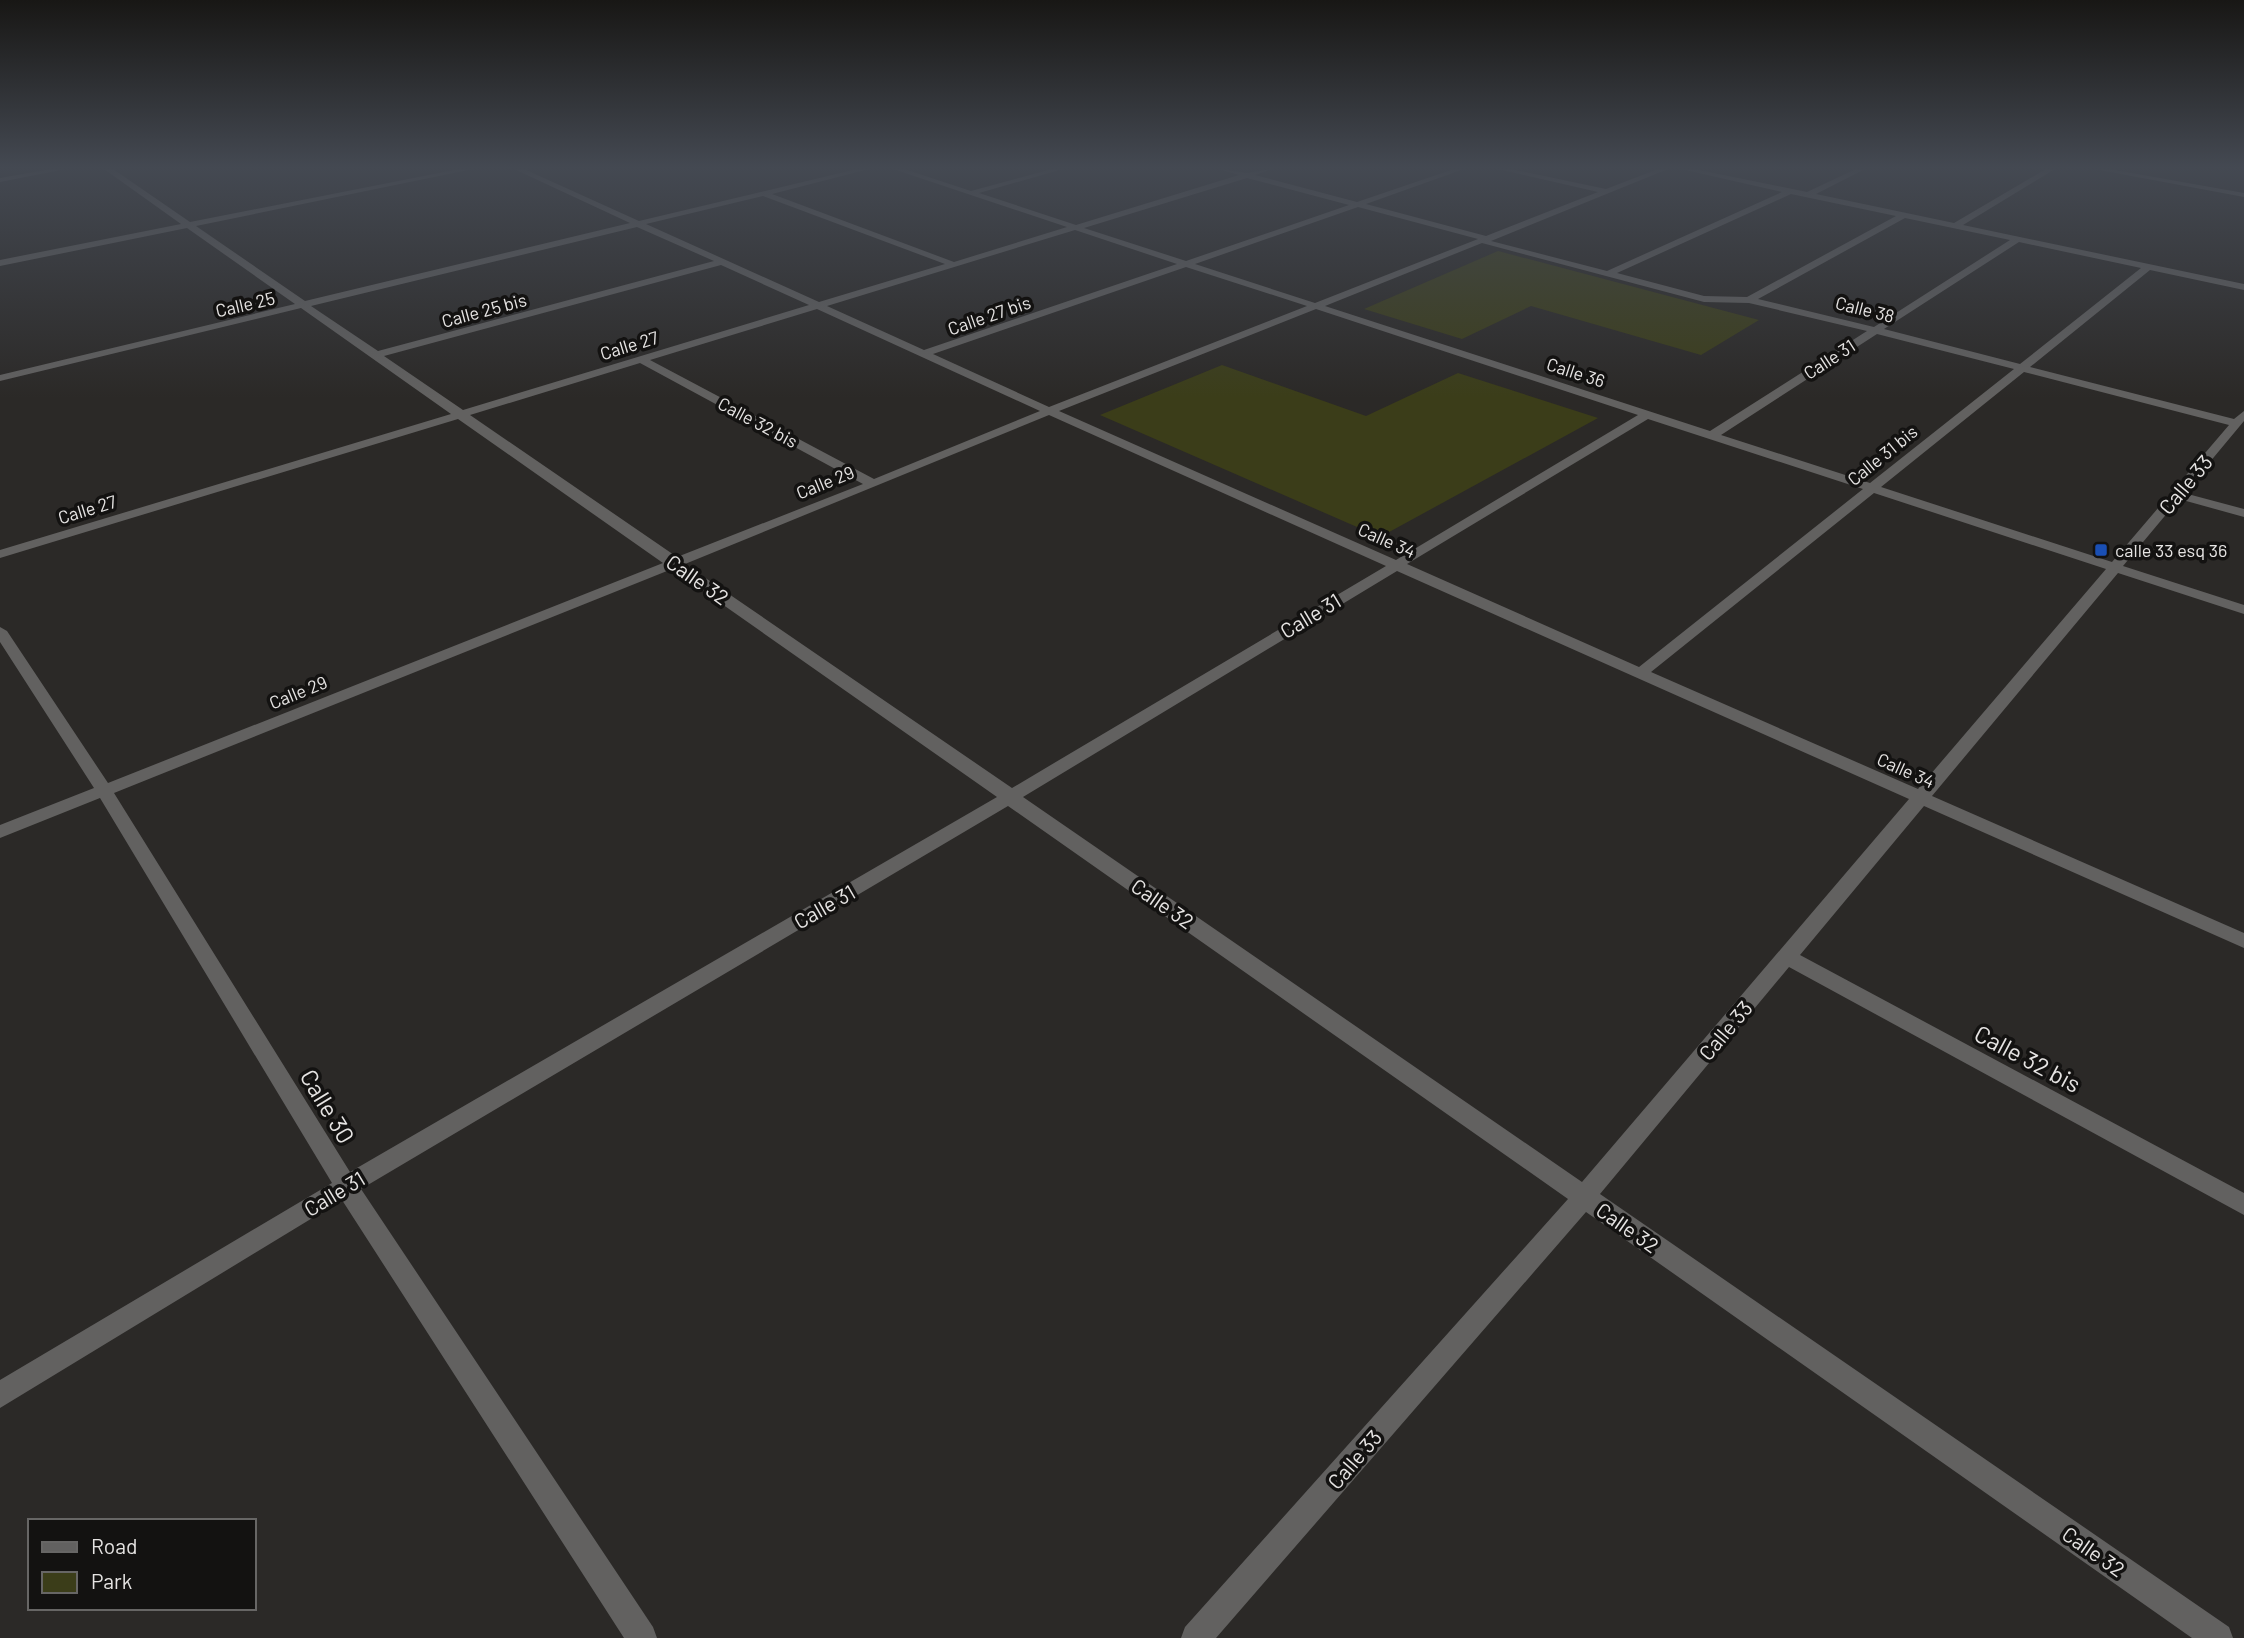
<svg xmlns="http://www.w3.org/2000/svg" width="2244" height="1638" font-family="Barlow,sans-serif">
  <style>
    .green { fill: #3b3d19 }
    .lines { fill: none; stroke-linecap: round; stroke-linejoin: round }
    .minor { fill: #626160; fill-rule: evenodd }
    .transit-dot { fill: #1a4fb4; stroke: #131211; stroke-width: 2.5 }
    .labels { text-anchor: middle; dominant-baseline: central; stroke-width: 7; stroke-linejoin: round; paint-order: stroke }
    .far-street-label { font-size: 18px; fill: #e6e4e3; stroke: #131211 }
    .far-poi-label { font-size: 18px; fill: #e6e4e3; stroke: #131211; text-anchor: start }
    .street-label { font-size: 21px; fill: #e6e4e3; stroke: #131211 }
    .near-street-label { font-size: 24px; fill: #e6e4e3; stroke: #131211 }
  </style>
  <rect width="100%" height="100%" fill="#2b2927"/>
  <g class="green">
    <path d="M1498 251 1759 320 1701 355 1531 306 1462 339 1364 309Z"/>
    <path d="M1222 365 1366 416 1458 373 1598 418 1380 537 1100 415Z"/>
  </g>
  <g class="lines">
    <g class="minor">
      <path d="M51 169H66L0 182V178Z"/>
      <path d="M104 169H113L190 222 459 169H473L196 226 305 301 630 223 514 169H524L639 221 857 169H869L772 194 954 262 1067 227 893 169H904L971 191 1052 169H1063L979 193 1076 225 1239 175 1219 169 1247 173 1272 169 1255 175 1357 202 1454 169H1464L1366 204 1486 236 1598 192 1498 169H1511L1606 189 1658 169H1668L1491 241 1607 271 1782 192 1681 169H1694L1807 192 1856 169H1865L1816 194 1954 223 2046 169H2055L1963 225 2244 284V290L2150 270 2030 367 2234 419 2244 411V421L2184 493 2244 509V517L2179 499 2123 566 2244 605V614L2118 573 1932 796 2244 933V948L1924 806 1800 955 2244 1193V1215L1789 967 1600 1194 2229 1627 2233 1638H2192L1586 1212 1216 1638H1181L1185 1627 1568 1199 1008 806 361 1189 653 1627 657 1638H624L342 1200 0 1408V1380L332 1183 100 798 0 838V825L94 788 0 642V627L7 631 108 783 663 563 458 419 0 558V550L451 414 301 308 0 381V375L295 304 187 228 0 266V260L181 224ZM1247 178 1349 205 1186 261 1084 228ZM1791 194 1896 216 1747 297 1704 296 1617 273ZM763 196 945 264 819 302 646 224ZM1358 207 1478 239 1315 303 1195 264ZM1905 218 2010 240 1874 327 1758 299ZM637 227 714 261 378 351 311 306ZM1075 230 1177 264 924 350 827 306ZM2019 242 2141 268 2020 364 1884 329ZM1482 243 1704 302 1749 303 1867 331 1710 431 1325 306ZM721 265 809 305 463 410 384 356ZM1186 267 1307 306 1049 407 933 354ZM817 309 1040 411 874 479 650 360ZM1316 309 1638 415 1396 560 1059 411ZM1877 334 2014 369 1870 483 1721 435ZM640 363 863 484 677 557 470 415ZM2024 372 2229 425 2112 562 1881 487ZM1049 415 1386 566 1012 788 685 564ZM1648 419 1863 489 1639 667 1407 564ZM1874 493 2106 569 1918 789 1651 672ZM672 569 997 797 350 1172 114 793ZM1397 571 1909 799 1582 1182 1023 797Z"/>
      <path d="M2094 169H2109L2244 193V197Z"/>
    </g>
  </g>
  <linearGradient id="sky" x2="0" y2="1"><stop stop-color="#181715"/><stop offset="0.42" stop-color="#444952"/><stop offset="1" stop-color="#444952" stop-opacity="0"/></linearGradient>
  <rect width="2244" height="398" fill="url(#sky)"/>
  <rect class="transit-dot" x="2094" y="543" width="14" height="14" rx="3.5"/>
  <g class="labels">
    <g class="far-street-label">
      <text transform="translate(245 304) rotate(-13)">Calle 25</text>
      <text transform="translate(1865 309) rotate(14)">Calle 38</text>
      <text transform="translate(484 310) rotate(-15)">Calle 25 bis</text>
      <text transform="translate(989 315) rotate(-19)">Calle 27 bis</text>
      <text transform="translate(629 345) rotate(-17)">Calle 27</text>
      <text transform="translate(1829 359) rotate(-33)">Calle 31</text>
      <text transform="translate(1576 372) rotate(18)">Calle 36</text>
      <text transform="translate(758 422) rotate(28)">Calle 32 bis</text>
      <text transform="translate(1882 455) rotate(-39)">Calle 31 bis</text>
      <text transform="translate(825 482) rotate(-22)">Calle 29</text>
      <text transform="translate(87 509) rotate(-17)">Calle 27</text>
      <text transform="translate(1387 540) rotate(24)">Calle 34</text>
      <text transform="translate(298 692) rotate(-22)">Calle 29</text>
      <text transform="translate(1906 770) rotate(24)">Calle 34</text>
    </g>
    <g class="far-poi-label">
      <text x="2115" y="550">calle 33 esq 36</text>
    </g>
    <g class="street-label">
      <text transform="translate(2185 484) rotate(-50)">Calle 33</text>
      <text transform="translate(698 579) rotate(35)">Calle 32</text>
      <text transform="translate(1310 615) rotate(-31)">Calle 31</text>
      <text transform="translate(1163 903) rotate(35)">Calle 32</text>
      <text transform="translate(824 906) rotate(-30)">Calle 31</text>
      <text transform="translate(1725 1030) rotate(-50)">Calle 33</text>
      <text transform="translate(334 1193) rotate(-31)">Calle 31</text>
      <text transform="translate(1628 1227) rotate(35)">Calle 32</text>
      <text transform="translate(1354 1459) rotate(-49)">Calle 33</text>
      <text transform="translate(2094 1551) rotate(35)">Calle 32</text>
    </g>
    <g class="near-street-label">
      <text transform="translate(2028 1058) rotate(28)">Calle 32 bis</text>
      <text transform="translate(328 1106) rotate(59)">Calle 30</text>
    </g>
  </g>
  <rect x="28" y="1519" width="228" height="91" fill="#131211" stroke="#676665" stroke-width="2"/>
  <rect x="42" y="1542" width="35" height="10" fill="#626160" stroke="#676665" stroke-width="2"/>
  <text x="91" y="1554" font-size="21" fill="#e6e4e3">Road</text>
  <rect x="42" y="1572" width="35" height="21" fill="#3b3d19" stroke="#676665" stroke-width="2"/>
  <text x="91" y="1589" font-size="21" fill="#e6e4e3">Park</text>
</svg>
